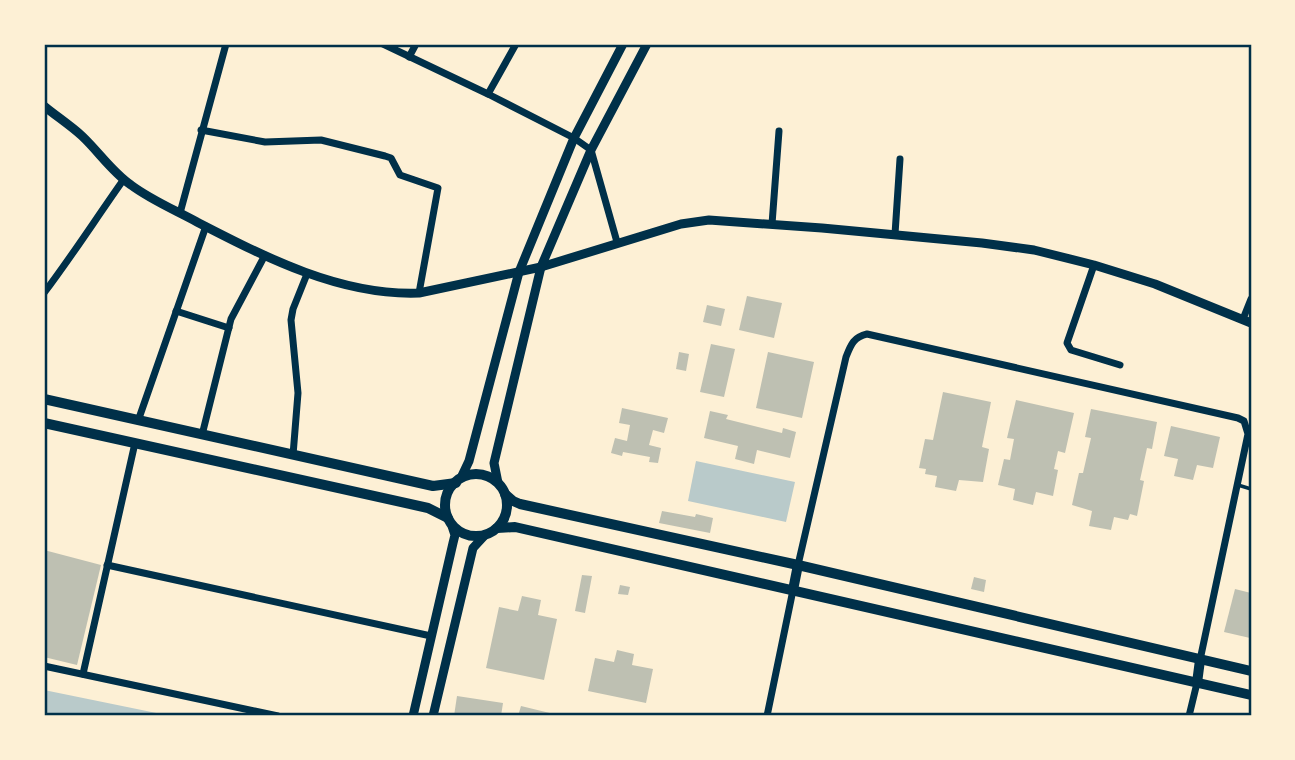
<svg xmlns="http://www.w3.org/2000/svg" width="1295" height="760" font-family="'Nunito Sans',sans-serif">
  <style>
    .green { fill: #b9caca }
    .building { fill: #bec0b2 }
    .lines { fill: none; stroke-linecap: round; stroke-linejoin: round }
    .service { stroke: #003049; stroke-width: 3.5 }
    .minor { stroke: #003049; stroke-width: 7 }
    .tertiary { stroke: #003049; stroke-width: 9 }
    .secondary { stroke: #003049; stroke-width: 10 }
    .neatline { fill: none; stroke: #003049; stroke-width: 2.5 }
  </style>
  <rect width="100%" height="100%" fill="#fdf0d5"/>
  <g class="green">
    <path d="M696 461 795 482 786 522 688 501Z"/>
    <path d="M44 690 171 716H44Z"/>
  </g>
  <g class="building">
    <path d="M747 296 782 303 774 338 739 330Z"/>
    <path d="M707 305 725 309 721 326 703 322Z"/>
    <path d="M711 344 735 349 724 397 700 392Z"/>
    <path d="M679 352 689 354 686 371 676 369Z"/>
    <path d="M768 352 814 362 802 418 756 408Z"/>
    <path d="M943 392 991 402 982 447 989 449 983 482 959 480 956 491 935 487 937 476 925 474 926 469 919 468 925 439 933 440Z"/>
    <path d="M1016 400 1074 413 1065 453 1058 451 1054 469 1058 470 1053 496 1036 492 1033 505 1013 500 1015 489 998 485 1004 459 1010 460 1014 439 1007 438Z"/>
    <path d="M622 408 668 418 664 433 653 430 649 445 661 448 658 463 649 462 650 457 623 452 622 456 611 453 615 438 627 441 630 425 619 423Z"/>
    <path d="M1091 409 1157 422 1152 449 1147 448 1140 480 1144 481 1137 516 1130 514 1128 520 1114 517 1111 530 1089 526 1092 511 1072 505 1079 473H1083L1091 438 1085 437Z"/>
    <path d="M710 411 728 415 726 419 782 433 783 428 796 432 790 458 757 450 754 464 735 459 738 446 704 438Z"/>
    <path d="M1171 426 1220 437 1213 468 1197 465 1193 480 1174 476 1178 459 1164 456Z"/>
    <path d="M662 511 695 517 696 514 713 518 710 533 659 523Z"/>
    <path d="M44 550 101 565 77 665 44 657Z"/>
    <path d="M582 575 592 576 585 613 575 611Z"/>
    <path d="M974 577 986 580 984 592 971 589Z"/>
    <path d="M620 585 630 587 628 595 618 594Z"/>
    <path d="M1235 589 1251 593 1250 638 1224 632Z"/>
    <path d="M522 596 541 600 538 615 557 619 544 680 486 668 499 607 518 611Z"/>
    <path d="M617 650 634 654 632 665 653 669 646 703 588 691 595 658 614 662Z"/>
    <path d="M457 696 503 703 501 716H454Z"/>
    <path d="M521 706 558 715V716H518Z"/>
  </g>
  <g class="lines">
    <path class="service" d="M1238 485 1251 489"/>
    <g class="minor">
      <path d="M383 44 488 94 574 138 591 150 617 242"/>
      <path d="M409 57 416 44"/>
      <path d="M488 94 516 44"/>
      <path d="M201 130 265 142 321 140 385 156 391 158 400 175 438 188 419 293"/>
      <path d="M180 213 226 44"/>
      <path d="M772 224 779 131"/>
      <path d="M895 234 900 159"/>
      <path d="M1094 265 1067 343 1071 350 1120 365"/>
      <path d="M44 293C72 256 97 217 124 179"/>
      <path d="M176 311 229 328"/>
      <path d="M1243 319 1251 299"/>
      <path d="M138 421 206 226"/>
      <path d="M202 435 231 319 265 255"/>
      <path d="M293 455 298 393 291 320 293 309 307 274"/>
      <path d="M107 565 431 636"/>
      <path d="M798 565 846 357C851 344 854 337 867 334L1238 418 1244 421 1248 434 1200 660"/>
      <path d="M44 666 278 716"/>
      <path d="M83 674 135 443"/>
      <path d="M767 716 793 590"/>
      <path d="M1189 716 1197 683"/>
    </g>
    <g class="tertiary">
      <path d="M44 106C56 116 70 125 82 136 99 152 112 172 131 185 151 200 175 210 197 222 265 257 340 296 419 293L541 267 681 224 709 220 822 228 982 243 1034 250 1094 265 1155 284 1251 323"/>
      <path d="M461 478 469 461 519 272 574 138 623 44"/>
      <path d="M498 483 494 463 541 267 591 150 647 44"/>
      <path d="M413 716 453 543 455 535 452 526"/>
      <path d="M433 716 473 548 485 535"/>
    </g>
    <g class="secondary">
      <path d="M44 399 433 486 456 483"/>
      <path d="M44 423 428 508 448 518"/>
      <circle cx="476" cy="505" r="31"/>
      <path d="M505 494 513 501 520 504 798 565 1251 671"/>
      <path d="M497 528 515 527 1251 695"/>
      <path d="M793 590 798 565"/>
      <path d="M1197 683 1200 660"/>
    </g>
  </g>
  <rect width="1295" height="760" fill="none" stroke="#fdf0d5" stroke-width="91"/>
  <rect x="46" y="46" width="1204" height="668" class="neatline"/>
</svg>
